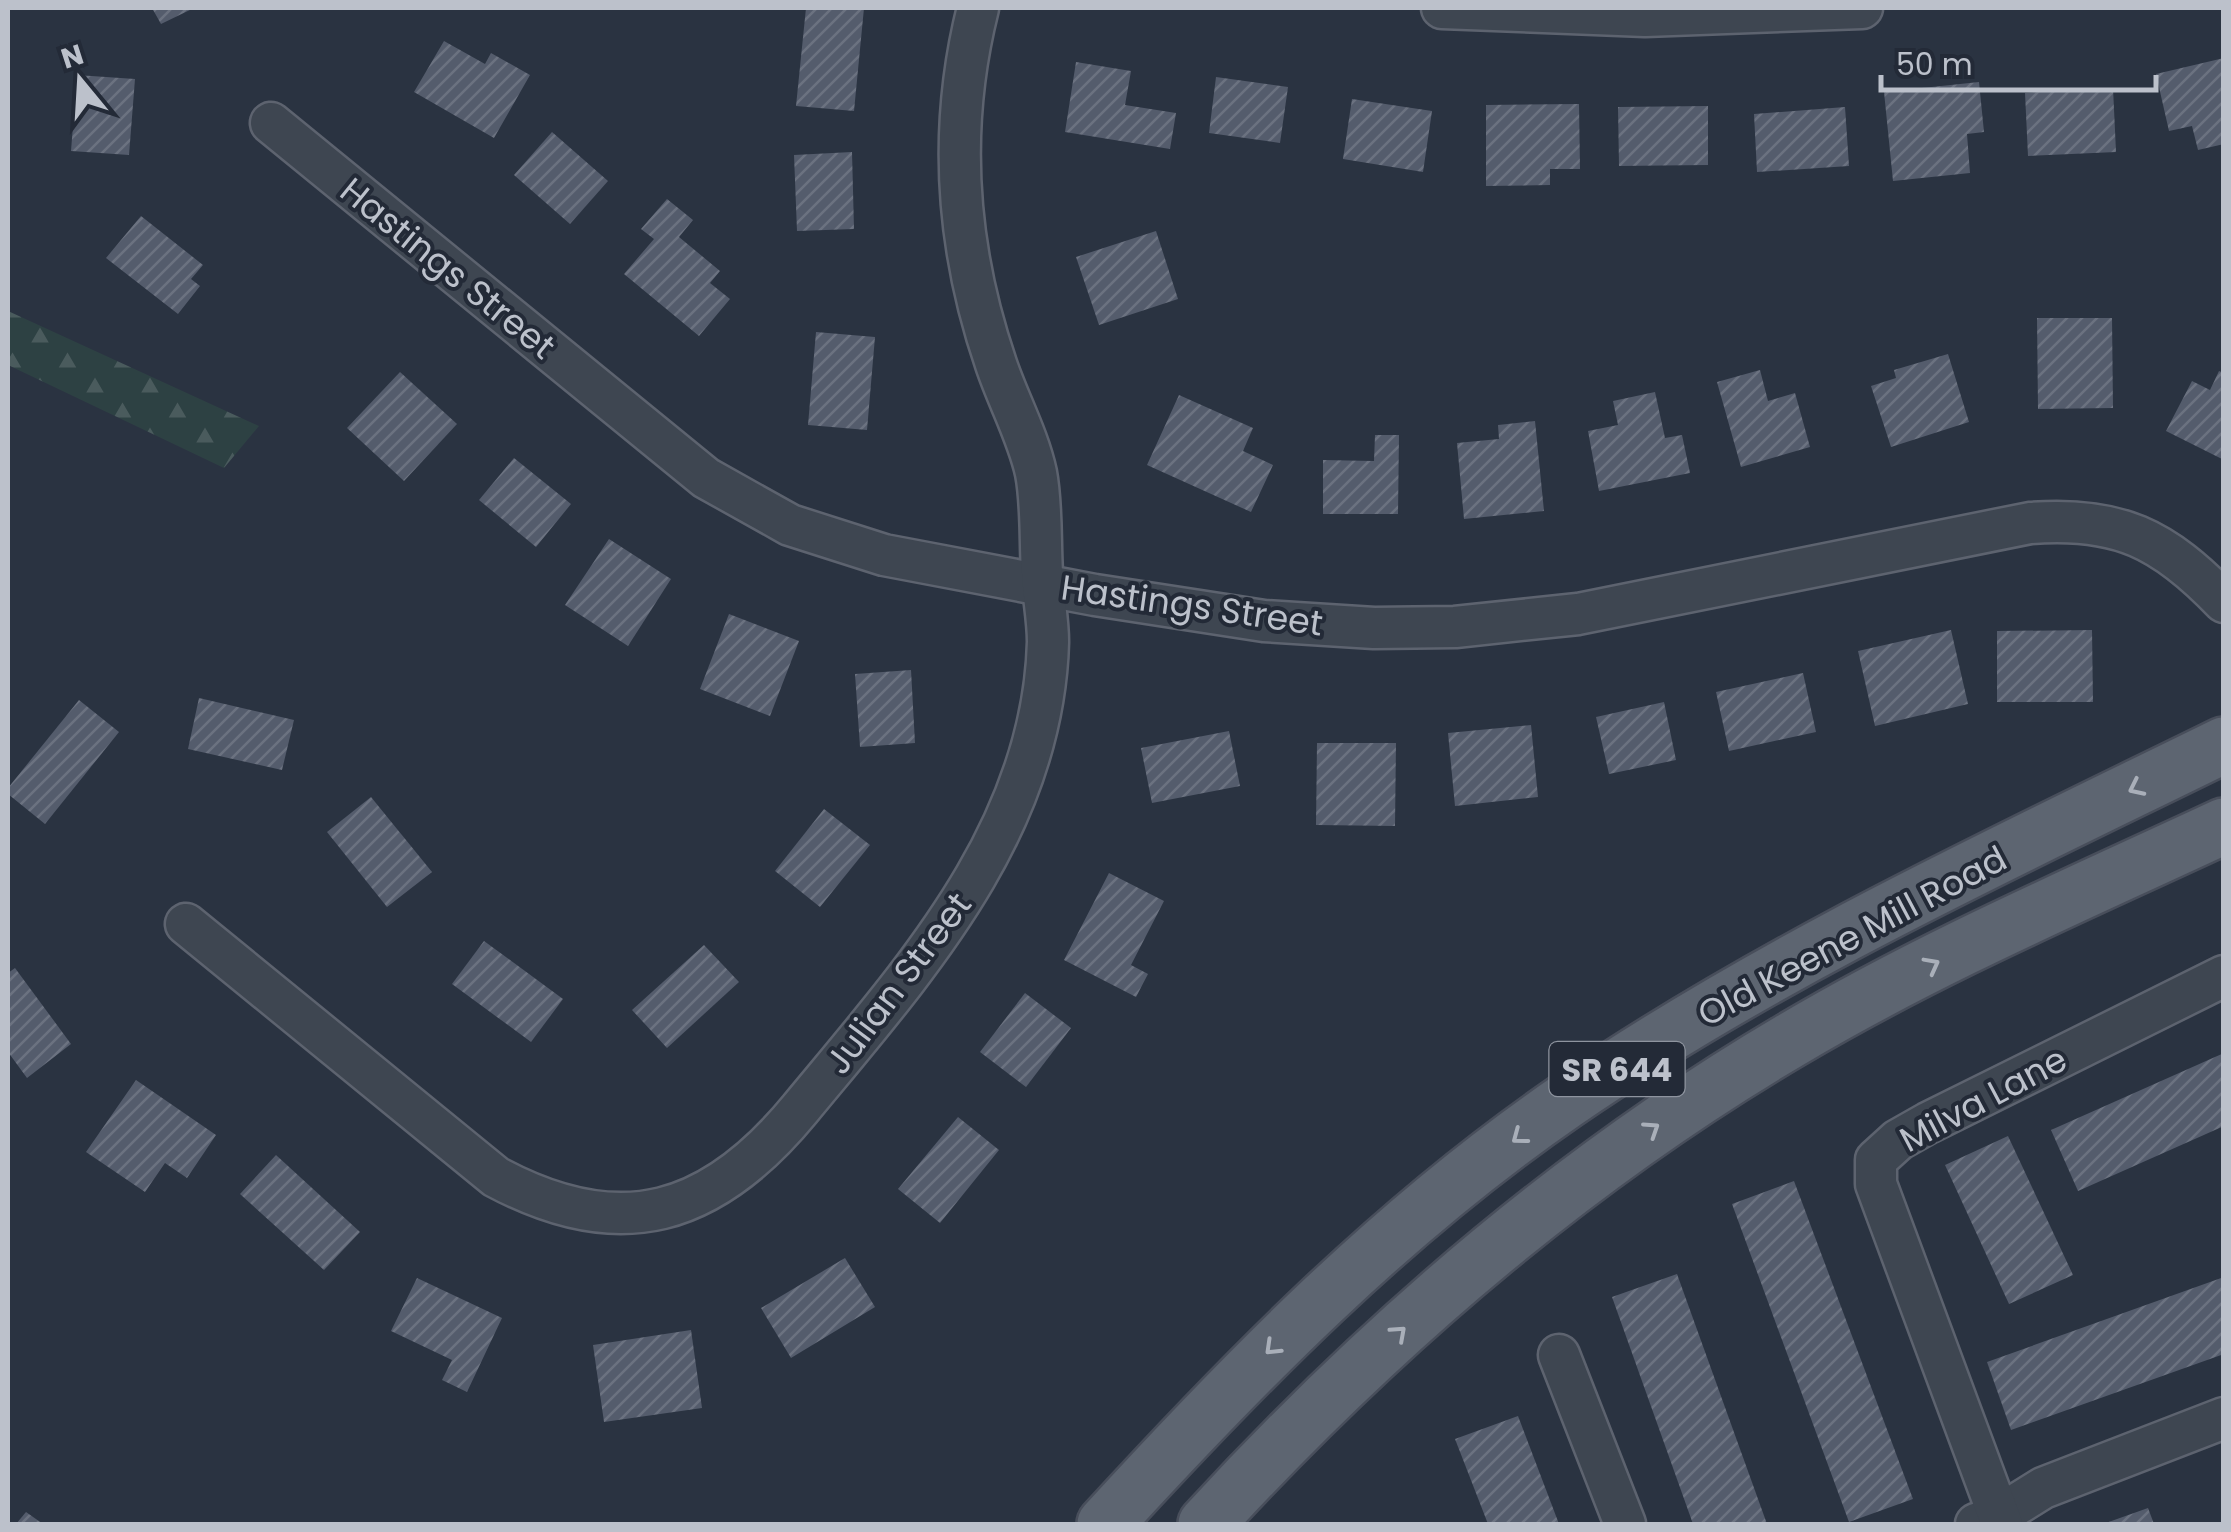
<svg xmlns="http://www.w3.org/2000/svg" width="2231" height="1532" font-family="Poppins,sans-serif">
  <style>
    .forest { fill: url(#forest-firs) }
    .building { fill: url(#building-hatch) }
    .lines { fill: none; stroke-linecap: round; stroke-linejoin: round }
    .minor-casing { stroke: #5d636f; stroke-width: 45 }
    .primary-casing { stroke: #484e5b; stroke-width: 60 }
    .minor { stroke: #3e4651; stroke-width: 40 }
    .primary { stroke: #5d6571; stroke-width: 55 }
    .oneway { stroke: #a9afb9 }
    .labels { text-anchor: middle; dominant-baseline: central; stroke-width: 8; stroke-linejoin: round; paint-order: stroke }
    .shield { fill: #232a37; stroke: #8e949f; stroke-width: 2.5 }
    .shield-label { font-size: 32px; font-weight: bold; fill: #bcc1cb }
    .street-label { font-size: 35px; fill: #bcc1cb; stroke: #232a37 }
  </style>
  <defs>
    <pattern id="forest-firs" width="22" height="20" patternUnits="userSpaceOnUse" patternTransform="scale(2.5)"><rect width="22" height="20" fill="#2d4143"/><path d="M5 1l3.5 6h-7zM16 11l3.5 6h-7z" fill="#4a5b5d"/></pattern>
    <pattern id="building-hatch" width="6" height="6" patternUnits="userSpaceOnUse" patternTransform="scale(2.5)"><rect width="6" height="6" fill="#545c6c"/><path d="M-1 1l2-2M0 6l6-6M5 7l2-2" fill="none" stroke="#6b7280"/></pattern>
  </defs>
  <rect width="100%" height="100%" fill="#2a3341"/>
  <path class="forest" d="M8 311 259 426 224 468 8 365Z"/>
  <g class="building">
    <path d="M152 8H194L161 24Z"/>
    <path d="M806 8H864L854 111 796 106Z"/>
    <path d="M444 41 485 64 491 53 530 75 494 138 414 92Z"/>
    <path d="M2224 58V144L2198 150 2192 126 2169 131 2156 74Z"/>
    <path d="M1076 62 1131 71 1125 105 1176 113 1170 149 1065 132Z"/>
    <path d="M77 75 135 79 129 155 71 151Z"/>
    <path d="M1216 77 1288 87 1280 143 1209 133Z"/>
    <path d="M1979 82 1984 132 1967 134 1970 173 1893 181 1884 92Z"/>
    <path d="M2113 88 2116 152 2028 156 2025 93Z"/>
    <path d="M1352 99 1432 111 1423 172 1343 159Z"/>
    <path d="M1579 104 1580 169H1550V185L1486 186V105Z"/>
    <path d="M1708 106V165L1619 166 1618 107Z"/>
    <path d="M1845 107 1849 166 1757 172 1754 114Z"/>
    <path d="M552 132 608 181 570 224 514 175Z"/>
    <path d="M852 152 854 229 797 231 794 155Z"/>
    <path d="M667 199 693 220 679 237 720 271 710 283 730 299 699 336 624 274 654 239 641 229Z"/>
    <path d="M141 216 203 265 191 279 200 286 178 314 106 258Z"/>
    <path d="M1156 231 1178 299 1099 325 1076 257Z"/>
    <path d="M2037 318H2112L2113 408 2038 409Z"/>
    <path d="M816 332 875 337 867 430 808 425Z"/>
    <path d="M1948 354 1969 422 1891 447 1871 386 1896 378 1894 370Z"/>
    <path d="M1760 370 1768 401 1795 393 1810 447 1741 467 1717 382Z"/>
    <path d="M2219 371 2224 373V460L2166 431 2192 381 2210 390Z"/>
    <path d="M400 372 457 424 404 481 347 428Z"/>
    <path d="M1655 392 1665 438 1682 435 1690 473 1599 491 1588 431 1618 425 1613 401Z"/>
    <path d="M1179 395 1253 428 1243 451 1273 465 1251 512 1147 465Z"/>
    <path d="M1535 421 1544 511 1464 519 1457 443 1499 439 1498 425Z"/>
    <path d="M1375 435H1399L1398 514H1323V460L1374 461Z"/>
    <path d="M514 458 571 504 536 547 479 500Z"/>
    <path d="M609 539 671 579 628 646 565 605Z"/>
    <path d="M729 614 799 641 770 716 700 689Z"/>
    <path d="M1951 630 1968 704 1875 726 1858 651Z"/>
    <path d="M2092 630 2093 702H1997V631Z"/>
    <path d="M911 670 915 743 860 747 855 674Z"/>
    <path d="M1803 673 1816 732 1729 751 1716 692Z"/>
    <path d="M199 698 294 720 282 770 188 749Z"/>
    <path d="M79 700 119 732 45 824 8 794V788Z"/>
    <path d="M1664 702 1676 760 1609 774 1596 717Z"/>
    <path d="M1531 725 1538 797 1455 806 1448 733Z"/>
    <path d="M1229 731 1240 786 1152 803 1141 748Z"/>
    <path d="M1317 743H1396L1395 826 1316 825Z"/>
    <path d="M371 797 432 872 387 907 327 832Z"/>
    <path d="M824 809 870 845 820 907 775 871Z"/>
    <path d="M1109 873 1164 901 1131 965 1148 974 1136 997 1064 960Z"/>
    <path d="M484 941 563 999 531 1042 452 984Z"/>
    <path d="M704 945 739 982 667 1048 632 1010Z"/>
    <path d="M15 968 71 1044 27 1078 8 1052V973Z"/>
    <path d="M1025 993 1071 1028 1026 1087 980 1052Z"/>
    <path d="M2224 1053V1126L2078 1191 2051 1130Z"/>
    <path d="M136 1080 216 1135 187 1178 165 1163 145 1192 86 1152Z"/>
    <path d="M958 1117 999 1150 940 1223 898 1189Z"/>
    <path d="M2008 1136 2073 1275 2009 1304 1945 1165Z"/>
    <path d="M276 1155 360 1232 324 1270 240 1194Z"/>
    <path d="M1794 1181 1913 1499 1849 1522 1732 1204Z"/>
    <path d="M845 1258 875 1307 791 1358 761 1308Z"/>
    <path d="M1677 1274 1767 1524H1693L1612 1297Z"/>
    <path d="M2224 1277V1354L2011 1430 1987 1362Z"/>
    <path d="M417 1278 502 1318 467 1392 442 1380 452 1360 391 1331Z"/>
    <path d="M691 1330 702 1408 604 1422 593 1345Z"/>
    <path d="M1518 1416 1559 1524H1488L1455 1439Z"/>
    <path d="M2148 1508 2154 1524H2103Z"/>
    <path d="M26 1512 43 1524H16Z"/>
  </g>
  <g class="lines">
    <g class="minor-casing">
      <g id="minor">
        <path d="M1442 8 1645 16 1862 8"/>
        <path d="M271 123 706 478 790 525 884 555 1095 595 1264 621 1374 628 1455 627 1578 614 2030 523C2118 516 2164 539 2224 602"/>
        <path d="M186 924 496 1177C621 1244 712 1216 800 1109 913 972 1043 831 1048 642 1048 618 1043 596 1042 573 1040 541 1042 504 1036 473 1028 436 1008 400 996 364 956 247 948 127 978 8"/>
        <path d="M1559 1355 1625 1524"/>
        <path d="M1976 1524 1998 1516 2043 1488 2224 1418"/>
        <path d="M2002 1524 1876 1184V1160L1898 1140 1928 1123 2224 976"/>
      </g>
    </g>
    <g class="primary-casing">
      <g id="primary">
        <path d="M1105 1524C1246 1370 1393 1220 1566 1101 1772 960 2000 855 2224 745"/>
        <path d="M1206 1524C1377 1338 1572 1169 1791 1040 1929 958 2078 894 2224 826"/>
      </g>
    </g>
    <use href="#minor" class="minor"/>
    <use href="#primary" class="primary"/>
  </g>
  <defs><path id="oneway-chevron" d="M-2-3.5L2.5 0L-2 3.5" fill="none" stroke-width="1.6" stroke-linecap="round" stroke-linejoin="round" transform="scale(2.5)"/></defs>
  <g class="oneway">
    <use href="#oneway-chevron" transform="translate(2136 788) rotate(154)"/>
    <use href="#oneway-chevron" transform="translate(1932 965) rotate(-28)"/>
    <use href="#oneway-chevron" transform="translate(1652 1129) rotate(-33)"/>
    <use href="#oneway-chevron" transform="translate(1519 1137) rotate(143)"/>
    <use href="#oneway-chevron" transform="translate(1399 1333) rotate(-42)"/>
    <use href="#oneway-chevron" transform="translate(1272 1348) rotate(136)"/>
  </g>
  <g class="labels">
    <rect class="shield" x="1549.5" y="1042" width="135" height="54" rx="8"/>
    <g class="shield-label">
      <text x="1617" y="1069">SR 644</text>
    </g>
    <g class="street-label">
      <text transform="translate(448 268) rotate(39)">Hastings Street</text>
      <text transform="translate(1192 605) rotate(8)">Hastings Street</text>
      <text transform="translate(1852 936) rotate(-28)">Old Keene Mill Road</text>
      <text transform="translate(898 983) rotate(-53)">Julian Street</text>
      <text transform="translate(1983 1099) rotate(-28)">Milva Lane</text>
    </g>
  </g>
  <rect width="2231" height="1532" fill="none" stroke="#bcc1cb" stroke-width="20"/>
  <g transform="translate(80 80) rotate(342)" stroke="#232a37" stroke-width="8" paint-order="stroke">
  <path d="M0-8L18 38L0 25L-18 38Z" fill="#bcc1cb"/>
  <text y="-15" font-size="28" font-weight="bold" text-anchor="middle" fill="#bcc1cb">N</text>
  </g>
  <path d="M1881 75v15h275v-15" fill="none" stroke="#bcc1cb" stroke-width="5"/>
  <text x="1896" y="75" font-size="30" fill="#bcc1cb" stroke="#232a37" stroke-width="8" paint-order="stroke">50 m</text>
</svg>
